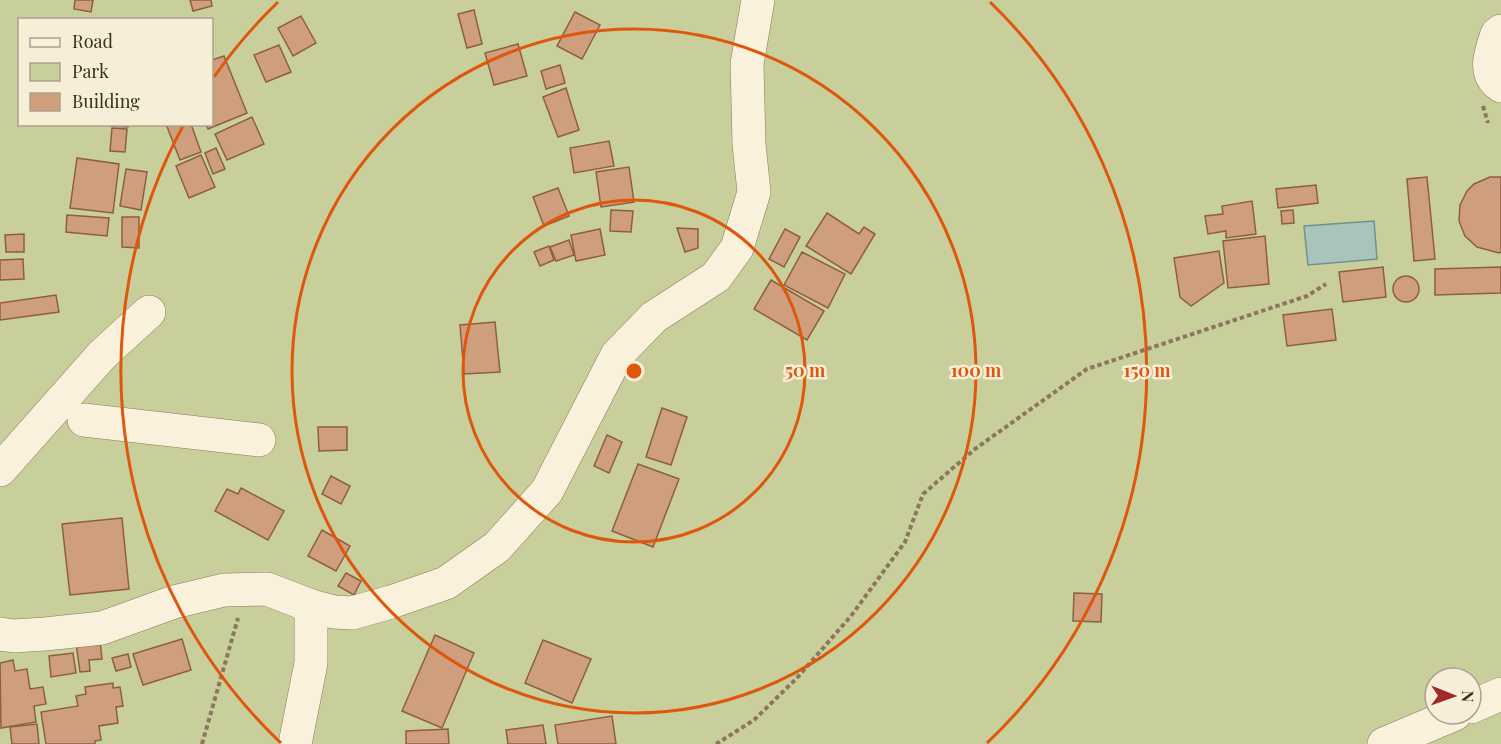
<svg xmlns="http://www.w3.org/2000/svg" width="1501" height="744" font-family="'Playfair Display',serif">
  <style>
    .green { fill: #c9cf9b; fill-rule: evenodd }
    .water { fill: #a9c4bc; stroke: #6f938a; stroke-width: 1.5 }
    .building { fill: #cf9f7d; stroke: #8d5f41; stroke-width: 1.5 }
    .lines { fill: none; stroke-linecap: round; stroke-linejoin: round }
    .minor-casing { stroke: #8d765c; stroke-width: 34 }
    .path { stroke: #8d765c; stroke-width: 4; stroke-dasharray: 4.5 3; stroke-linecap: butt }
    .minor { stroke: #faf1dc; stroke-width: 33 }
    .ring { fill: none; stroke: #df570d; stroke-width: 3 }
    .centre { fill: #df570d; stroke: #f7eed8; stroke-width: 3 }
    .ring-label { font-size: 18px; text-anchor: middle; font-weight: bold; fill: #df570d; stroke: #f7eed8; stroke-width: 5; stroke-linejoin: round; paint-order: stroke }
  </style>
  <rect width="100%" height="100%" fill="#f0e4c8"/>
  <path class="green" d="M0 0H1501V744H0ZM20 20H212V124H20ZM1435 678H1471V714H1435Z"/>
  <path class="water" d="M1374 221 1377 259 1308 265 1304 226Z"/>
  <g class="building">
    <path d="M75 0H93L91 12 74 9Z"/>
    <path d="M190 0H211L212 6 193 11Z"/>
    <path d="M474 10 482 44 467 48 458 14Z"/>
    <path d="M575 12 600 25 582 59 557 46Z"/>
    <path d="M301 16 316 43 293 56 278 28Z"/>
    <path d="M518 44 527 76 494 85 485 53Z"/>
    <path d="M279 45 291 72 266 82 254 55Z"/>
    <path d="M224 56 247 113 208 129 206 124H212V60Z"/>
    <path d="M560 65 565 83 546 89 541 71Z"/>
    <path d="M566 88 579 130 558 137 543 97Z"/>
    <path d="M252 117 264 144 227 160 215 134Z"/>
    <path d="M110 124H128V127L110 126Z"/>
    <path d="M166 124H191L201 152 180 160Z"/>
    <path d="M112 128 127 129 125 152 110 151Z"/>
    <path d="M609 141 614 166 574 173 570 148Z"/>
    <path d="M216 148 225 169 213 174 205 153Z"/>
    <path d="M201 155 215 187 189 198 176 166Z"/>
    <path d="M77 158 119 164 113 213 70 208Z"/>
    <path d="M629 167 634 202 601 207 596 172Z"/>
    <path d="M126 169 147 172 141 210 120 206Z"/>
    <path d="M1427 177 1435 259 1414 261 1407 179Z"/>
    <path d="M1490 177H1501V252L1499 253 1477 247 1465 236 1459 221 1460 205 1467 191 1474 184Z"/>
    <path d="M1316 185 1318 203 1278 208 1276 189Z"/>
    <path d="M558 188 569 216 544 226 533 197Z"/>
    <path d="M1252 201 1256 234 1226 238V231L1208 234 1205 216 1223 214 1222 206Z"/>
    <path d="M611 210 633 211 631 232 610 231Z"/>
    <path d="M1293 210 1294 223 1282 224 1281 211Z"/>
    <path d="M827 213 859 234 864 227 875 234 851 274 806 246Z"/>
    <path d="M67 215 109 218 107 236 66 232Z"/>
    <path d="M122 217H139V248L122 247Z"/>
    <path d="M677 228 698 229V248L685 252Z"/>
    <path d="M600 229 605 255 576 261 571 235Z"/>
    <path d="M785 229 800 237 784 267 769 259Z"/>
    <path d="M24 234V252H6L5 235Z"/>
    <path d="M1265 236 1269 284 1228 288 1223 241Z"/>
    <path d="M569 240 574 255 556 261 550 247Z"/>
    <path d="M549 246 554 260 540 266 534 252Z"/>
    <path d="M1219 251 1224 283 1191 306 1180 297 1174 258Z"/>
    <path d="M802 252 845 274 828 308 784 285Z"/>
    <path d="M23 259 24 279 0 280V260Z"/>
    <path d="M1383 267 1386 297 1343 302 1339 272Z"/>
    <path d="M1501 267V293L1435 295V269Z"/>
    <circle cx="1406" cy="289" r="13"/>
    <path d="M771 280 824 311 807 340 754 309Z"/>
    <path d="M56 295 59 312 0 320V303Z"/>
    <path d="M1332 309 1336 340 1287 346 1283 315Z"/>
    <path d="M495 322 500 372 464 374 460 325Z"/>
    <path d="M662 408 687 417 671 465 646 457Z"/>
    <path d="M318 427H347V450L319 451Z"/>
    <path d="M607 435 622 442 609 473 594 466Z"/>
    <path d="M638 464 679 479 653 547 612 531Z"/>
    <path d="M331 476 350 486 341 504 322 494Z"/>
    <path d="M241 488 284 511 268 540 215 511 227 489 238 494Z"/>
    <path d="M122 518 129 589 70 595 62 524Z"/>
    <path d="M322 530 350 546 336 571 308 556Z"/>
    <path d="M346 573 361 581 354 595 338 586Z"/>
    <path d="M1074 593 1102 594 1101 622 1073 621Z"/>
    <path d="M435 635 474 653 442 728 402 711Z"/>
    <path d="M182 639 191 670 143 685 133 654Z"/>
    <path d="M543 640 591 659 572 703 525 683Z"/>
    <path d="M100 641 102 659 89 660 90 671 80 672 76 643Z"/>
    <path d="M73 653 76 673 51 677 49 656Z"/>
    <path d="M128 654 131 667 116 671 112 658Z"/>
    <path d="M13 660 15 671 27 669 30 689 43 687 46 704 34 706 36 722 1 728 0 663Z"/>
    <path d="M113 683V688L120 687 123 706 116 707 118 723 99 726 101 740 95 741V744H46L41 712 78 706 76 696 86 694 85 687Z"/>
    <path d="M612 716 616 744H558L555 725Z"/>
    <path d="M37 724 39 744H12L10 727Z"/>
    <path d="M543 725 546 744H508L506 730Z"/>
    <path d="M448 729 449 744H406V731Z"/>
  </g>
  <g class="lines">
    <g class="minor-casing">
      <g id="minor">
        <path d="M1501 31 1497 34C1491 52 1482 73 1501 86"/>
        <path d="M84 420 259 440"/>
        <path d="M0 470 102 355 149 312"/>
        <path d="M311 606 334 612 352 613 391 602 446 583 497 547 547 491 617 355 654 317 716 277 737 248 754 192 749 144 747 64 758 0"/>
        <path d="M0 634 14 636 45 634 102 628 174 602 224 590 267 589 311 606V663L295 744"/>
        <path d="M1471 707 1501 694"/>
        <path d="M1384 744 1455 714"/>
      </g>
    </g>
    <g class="path">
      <path d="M1483 106 1488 123"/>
      <path d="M202 744 238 618"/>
      <path d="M716 744 754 720 796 679 851 616 905 542 923 494 975 449 1087 369 1307 296 1326 284"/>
    </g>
    <use href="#minor" class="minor"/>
  </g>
  <g class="ring">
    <circle cx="634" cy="371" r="171"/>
    <circle cx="634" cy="371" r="342"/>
    <path d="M281 743A513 513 0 0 1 183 126M214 77A513 513 0 0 1 278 2M990 2A513 513 0 0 1 987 743"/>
  </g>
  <circle cx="634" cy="371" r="9" class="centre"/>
  <g class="ring-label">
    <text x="805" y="377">50 m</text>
    <text x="976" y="377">100 m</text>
    <text x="1147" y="377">150 m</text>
  </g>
  <rect x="18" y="18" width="195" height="108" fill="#f7eed8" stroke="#ada18e" stroke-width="1.5"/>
  <rect x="30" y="38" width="30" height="9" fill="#faf1dc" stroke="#ada18e" stroke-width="1.5"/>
  <text x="72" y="48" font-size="18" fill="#3d2e20">Road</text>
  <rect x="30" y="63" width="30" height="18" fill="#c9cf9b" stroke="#ada18e" stroke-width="1.5"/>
  <text x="72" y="78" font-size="18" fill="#3d2e20">Park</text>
  <rect x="30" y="93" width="30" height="18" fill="#cf9f7d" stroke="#ada18e" stroke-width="1.5"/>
  <text x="72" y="108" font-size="18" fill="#3d2e20">Building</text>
  <g transform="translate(1453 696) rotate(91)"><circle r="28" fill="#f7eed8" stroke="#ada18e" stroke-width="1.5"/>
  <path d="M0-4.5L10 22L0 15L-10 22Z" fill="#9e2a2b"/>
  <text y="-9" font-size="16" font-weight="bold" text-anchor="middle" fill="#3d2e20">N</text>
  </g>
</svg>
